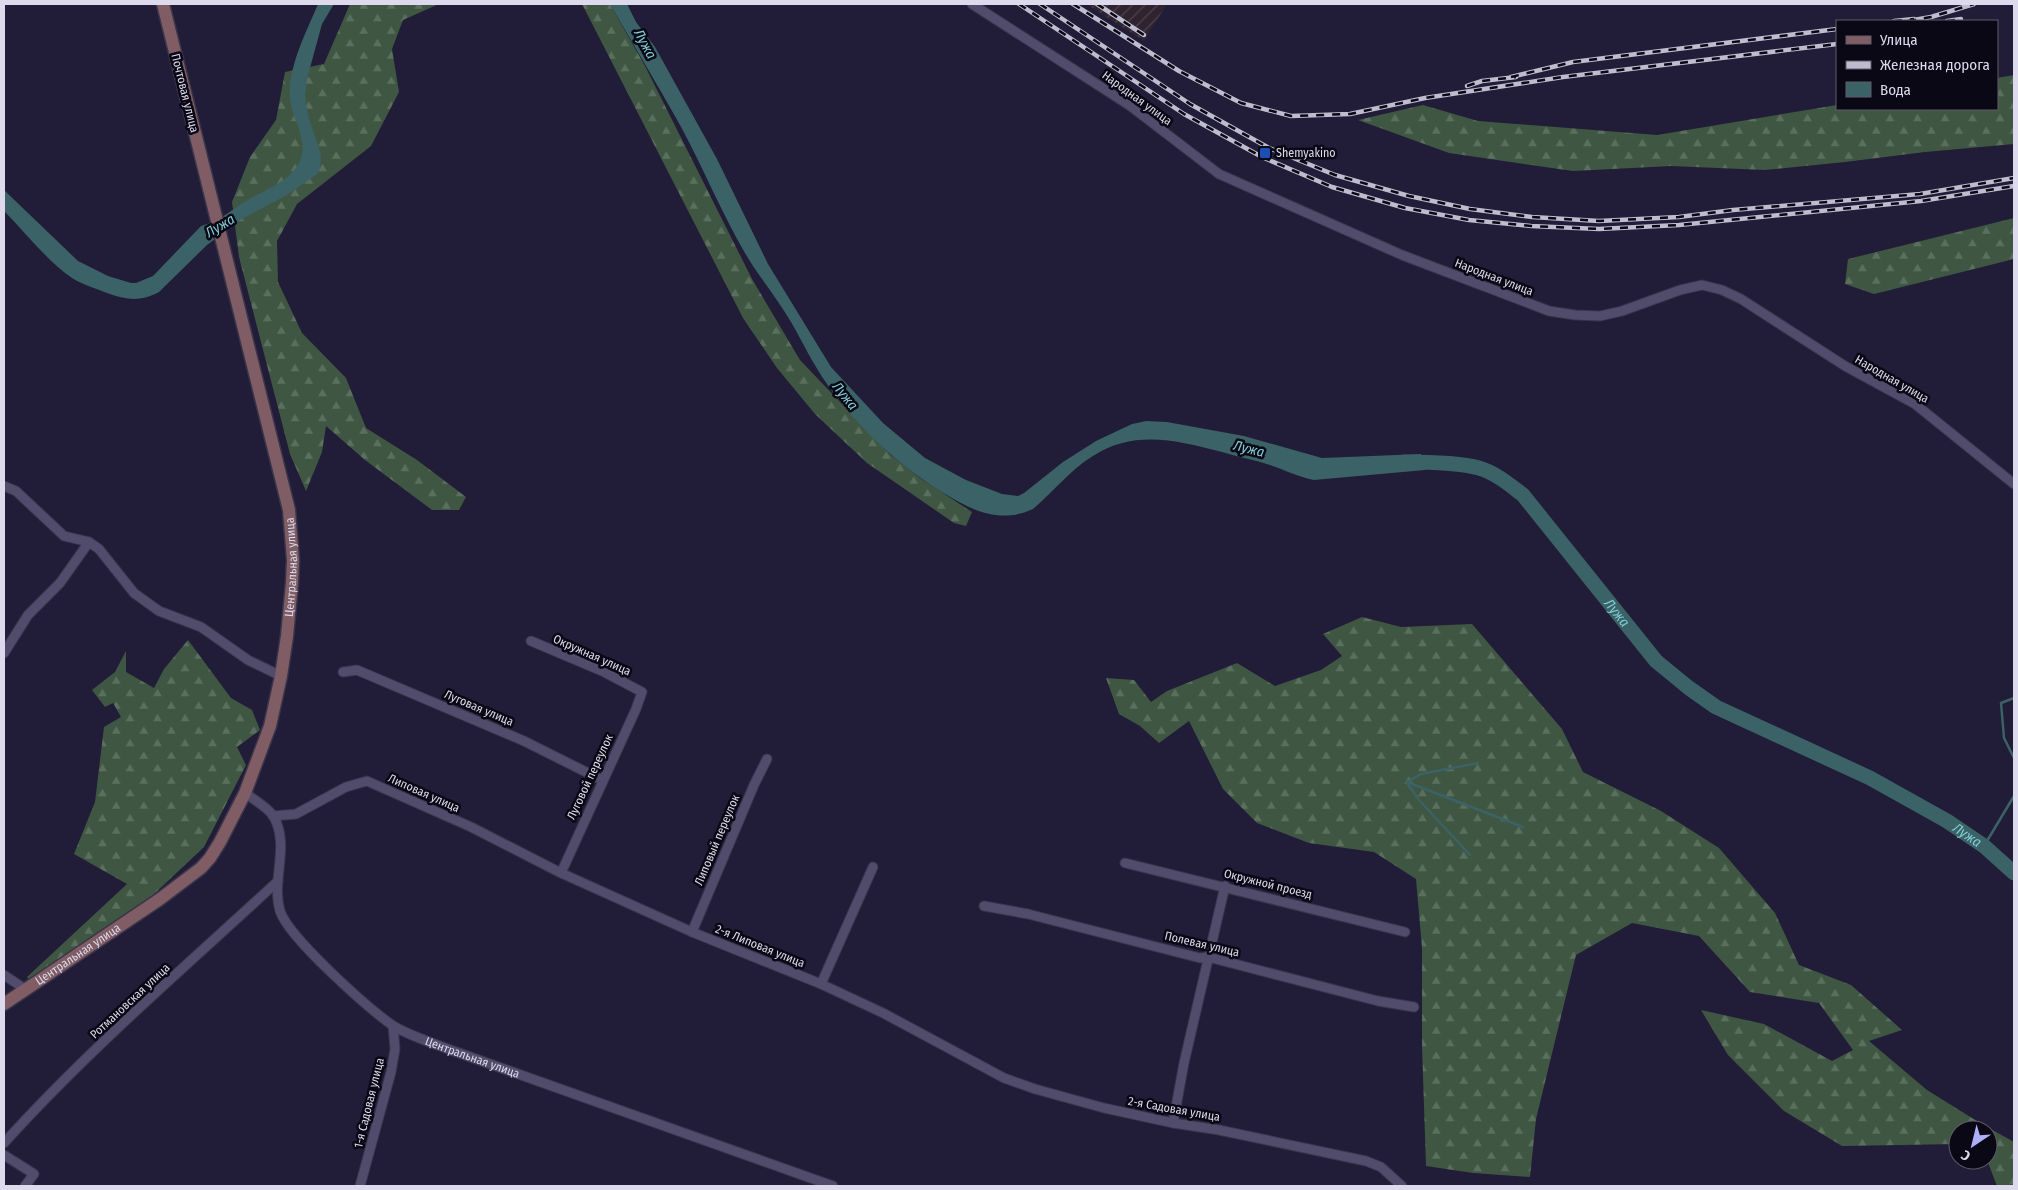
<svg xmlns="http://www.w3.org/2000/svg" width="2018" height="1190" font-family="'Fira Sans Condensed',sans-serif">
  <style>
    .industrial { fill: url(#industrial-furrows) }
    .forest { fill: url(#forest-firs) }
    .water { fill: #3b6266 }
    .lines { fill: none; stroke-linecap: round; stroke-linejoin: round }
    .stream { stroke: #3b6266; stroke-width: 2.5 }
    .river { stroke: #3b6266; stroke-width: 15 }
    .street-casing { stroke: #39354b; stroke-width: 11 }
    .secondary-casing { stroke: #39354b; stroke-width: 15 }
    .street { stroke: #514c6b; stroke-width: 9 }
    .secondary { stroke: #805c64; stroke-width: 12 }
    .rail-casing { stroke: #bebccf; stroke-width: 4.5 }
    .rail { stroke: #0a0814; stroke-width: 2.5; stroke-dasharray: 8; stroke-linecap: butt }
    .transit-dot { fill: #1a4fb4; stroke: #0a0814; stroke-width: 2 }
    .labels { text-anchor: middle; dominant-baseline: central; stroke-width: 5; stroke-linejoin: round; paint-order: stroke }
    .street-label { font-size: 12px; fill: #dcdaec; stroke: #0a0814 }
    .poi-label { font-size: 12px; fill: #dcdaec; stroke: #0a0814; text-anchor: start }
    .water-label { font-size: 14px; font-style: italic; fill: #82cdd6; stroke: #0a0814 }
  </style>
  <defs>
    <pattern id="industrial-furrows" width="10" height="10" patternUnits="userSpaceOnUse" patternTransform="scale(1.25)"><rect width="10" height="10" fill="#302330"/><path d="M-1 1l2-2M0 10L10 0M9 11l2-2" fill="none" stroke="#4d424e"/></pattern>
    <pattern id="forest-firs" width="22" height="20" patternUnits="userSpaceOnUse" patternTransform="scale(1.25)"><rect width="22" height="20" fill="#3f5742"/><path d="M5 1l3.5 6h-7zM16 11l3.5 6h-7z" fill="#5a6f5d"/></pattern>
  </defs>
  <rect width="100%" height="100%" fill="#211c37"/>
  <path class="industrial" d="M1086 4H1167L1144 41Z"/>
  <g class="forest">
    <path d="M350 4H439L403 20 392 49 399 92 371 146 297 204 277 241 278 282 302 333 346 378 366 428 417 460 466 497 459 510H432L365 460 326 426 322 452 306 491 290 454 239 257 232 202 250 157 276 120 285 72 324 64Z"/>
    <path d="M582 4H610L645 66 752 279 800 360 877 441 891 455 920 478 972 512 966 526 954 523 867 463 815 414 777 368 743 318Z"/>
    <path d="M2014 75V144L1925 152 1845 162 1765 170 1671 166 1573 171 1449 153 1358 120 1423 105 1478 121 1657 135 1837 105V109H1997V78Z"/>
    <path d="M2014 218V259L1874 294 1845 284 1848 259Z"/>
    <path d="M1362 617 1401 627 1472 624 1562 729 1583 772 1661 811 1719 848 1775 913 1799 965 1851 985 1902 1030 1869 1041 1927 1090 1980 1123 2014 1142V1186H1997L1987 1160 1988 1130H1958V1144L1842 1146 1784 1111 1728 1055 1701 1010 1764 1024 1832 1061 1853 1050 1819 1003 1750 992 1699 936 1632 923 1576 955 1536 1119 1530 1177 1473 1173 1426 1166 1422 1046V948L1416 879 1374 852 1309 843 1257 823 1223 789 1189 721 1159 743 1140 726 1119 714 1106 678 1134 680 1151 702 1167 691 1237 663 1275 686 1321 670 1342 656 1323 634Z"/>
    <path d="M188 640 231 698 252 710 260 730 237 747 246 765 204 847 153 895 29 980 27 977 127 884 74 854 95 802 104 727 121 717 113 703 105 707 92 690 115 672 126 651V672L154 688 164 669Z"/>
  </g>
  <g class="water">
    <path d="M318 4H334L322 24 307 79 305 96 308 115 321 155 320 168 317 174 287 195 240 220 207 245 159 292C141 302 126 300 107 293 95 288 83 285 72 278 49 263 24 231 4 211V190L78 261 108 276 131 283H136L153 276 201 226 213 222C223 217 232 210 241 204 261 191 293 182 301 158 308 139 291 117 290 98 288 66 306 33 318 4Z"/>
    <path d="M610 4H627L636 22 655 47 717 159 768 264 831 367 883 423 925 458 966 480 1002 494 1018 496 1024 493 1063 462 1096 441 1132 424 1146 421 1167 422 1244 436 1322 458 1421 454 1425 470 1314 480C1298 477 1285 470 1270 465 1255 460 1238 457 1222 452 1178 441 1135 429 1093 456 1070 470 1053 492 1033 509 1001 524 973 511 945 494 899 466 858 428 827 384 813 364 803 343 791 322 777 298 759 277 745 253 721 212 703 167 680 125 657 84 633 44 610 4Z"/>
  </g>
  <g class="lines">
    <g class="stream">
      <path d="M2014 698 2001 703 2004 738 2014 758"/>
      <path d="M1478 763 1421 774 1407 782 1523 827"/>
      <path d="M1407 783 1419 800 1470 855"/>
      <path d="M1984 846 2014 796"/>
    </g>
    <path class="river" id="s1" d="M1404 462C1424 462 1461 463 1479 468 1496 473 1510 485 1523 495L1656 661 1689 688 1716 707 1870 778 1947 821 1984 846 2014 873"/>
    <g class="street-casing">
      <g id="street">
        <path d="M972 4 1129 105 1219 174 1402 255 1549 311 1575 315 1600 316 1622 311 1680 290 1702 285 1722 290 1741 299 1845 366 1915 404 2014 484"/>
        <path d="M4 486 16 491 64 536 89 542 99 549 134 593 159 611 201 627 248 660 281 676"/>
        <path d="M531 641 602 671 642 692 636 709 561 873"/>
        <path d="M4 653 28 615 60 583 89 542"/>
        <path d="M343 672 357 670 524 741 602 780"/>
        <path id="s2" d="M245 793C253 799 269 808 274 817 290 847 271 880 280 911 289 938 367 1007 392 1025 405 1034 433 1043 448 1049L833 1186"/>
        <path d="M273 816 296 814 346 787 367 781 471 827 561 873 692 932 821 984 883 1013 1004 1078 1035 1089 1104 1108 1173 1123 1219 1130 1366 1161 1381 1167 1402 1186"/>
        <path d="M1125 863 1405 932"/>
        <path d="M984 906 1028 914 1200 958 1208 957 1378 1001 1414 1007"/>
        <path d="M692 932 754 785 767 759"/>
        <path d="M4 975 25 989"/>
        <path d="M821 984 873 867"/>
        <path d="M1173 1123 1184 1063 1225 886"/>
        <path d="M4 1143C88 1050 185 967 278 881"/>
        <path d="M4 1155 34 1174 25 1186"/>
        <path d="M360 1186 391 1072 395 1049 393 1026"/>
      </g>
    </g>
    <g class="secondary-casing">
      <g id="secondary">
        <path id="s3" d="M4 1004 160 899 201 868 210 858 220 842 245 793 270 726 281 676 287 636 292 583 293 560 289 510 163 4"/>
      </g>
    </g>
    <use href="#street" class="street"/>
    <use href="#secondary" class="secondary"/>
    <g class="rail-casing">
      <g id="rail">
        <path d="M1019 4 1184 114 1262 157 1332 187 1405 208 1469 220 1531 226 1599 229 1679 225 1921 201 2014 186"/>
        <path d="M1040 4 1190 104 1269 148 1335 175 1409 196 1470 209 1532 217 1599 221 1679 217 1733 210 1920 194 2014 178"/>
        <path d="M1073 4 1179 71 1241 103 1291 116 1350 114 1425 98 1563 77 1837 44"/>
        <path d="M1097 4 1144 35"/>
        <path d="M1894 21 1914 19"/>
        <path d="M1908 21 1931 17 1974 4"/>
        <path d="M1947 21 1961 19"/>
        <path d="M1511 77 1573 62 1837 29"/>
        <path d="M1467 86 1482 81 1516 77"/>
      </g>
    </g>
    <use href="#rail" class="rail"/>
  </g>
  <rect class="transit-dot" x="1259" y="147" width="12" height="12" rx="2.5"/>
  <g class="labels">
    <g class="street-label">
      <text transform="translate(185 93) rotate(76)">Почтовая улица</text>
      <text transform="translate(1137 98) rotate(36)">Народная улица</text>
      <text transform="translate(1494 277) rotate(21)">Народная улица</text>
      <text transform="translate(1892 379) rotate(30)">Народная улица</text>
      <text stroke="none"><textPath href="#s3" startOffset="559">Центральная улица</textPath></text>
      <text transform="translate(592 655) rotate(24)">Окружная улица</text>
      <text transform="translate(479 708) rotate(23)">Луговая улица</text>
      <text transform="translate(590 777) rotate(-65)">Луговой переулок</text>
      <text transform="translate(424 793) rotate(24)">Липовая улица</text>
      <text transform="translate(717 840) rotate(-67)">Липовый переулок</text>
      <text transform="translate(1268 884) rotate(14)">Окружной проезд</text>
      <text transform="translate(1202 944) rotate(13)">Полевая улица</text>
      <text transform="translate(760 946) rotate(22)">2-я Липовая улица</text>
      <text stroke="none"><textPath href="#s3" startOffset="89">Центральная улица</textPath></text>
      <text transform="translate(130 1001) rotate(-43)">Ротмановская улица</text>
      <text stroke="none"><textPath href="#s2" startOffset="381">Центральная улица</textPath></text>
      <text transform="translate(369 1103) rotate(-76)">1-я Садовая улица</text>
      <text transform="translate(1174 1109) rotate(10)">2-я Садовая улица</text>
    </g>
    <g class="poi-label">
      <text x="1276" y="153">Shemyakino</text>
    </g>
    <g class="water-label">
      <text transform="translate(645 44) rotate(62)">Лужа</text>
      <text transform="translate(220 226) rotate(-31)">Лужа</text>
      <text transform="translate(845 396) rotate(51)">Лужа</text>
      <text transform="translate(1249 449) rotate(14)">Лужа</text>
      <text stroke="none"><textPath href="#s1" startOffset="278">Лужа</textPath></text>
      <text stroke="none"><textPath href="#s1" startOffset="698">Лужа</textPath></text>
    </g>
  </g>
  <rect width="2018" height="1190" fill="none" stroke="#dcdaec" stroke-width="10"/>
  <rect x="1836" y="20" width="162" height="90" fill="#0a0814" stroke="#5e5c6a"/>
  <rect x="1846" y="36" width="25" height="8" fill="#805c64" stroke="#5e5c6a"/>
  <text x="1880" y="45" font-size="15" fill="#dcdaec">Улица</text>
  <rect x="1846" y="61" width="25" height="8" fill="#bebccf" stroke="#5e5c6a"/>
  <text x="1880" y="70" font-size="15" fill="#dcdaec">Железная дорога</text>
  <rect x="1846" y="82" width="25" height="15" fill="#3b6266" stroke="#5e5c6a"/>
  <text x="1880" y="95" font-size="15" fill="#dcdaec">Вода</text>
  <g transform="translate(1973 1145) rotate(215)"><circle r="24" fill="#0a0814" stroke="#5e5c6a"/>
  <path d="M0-4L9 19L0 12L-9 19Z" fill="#afaefa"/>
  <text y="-8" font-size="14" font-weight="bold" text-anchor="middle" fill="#dcdaec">С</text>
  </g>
</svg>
